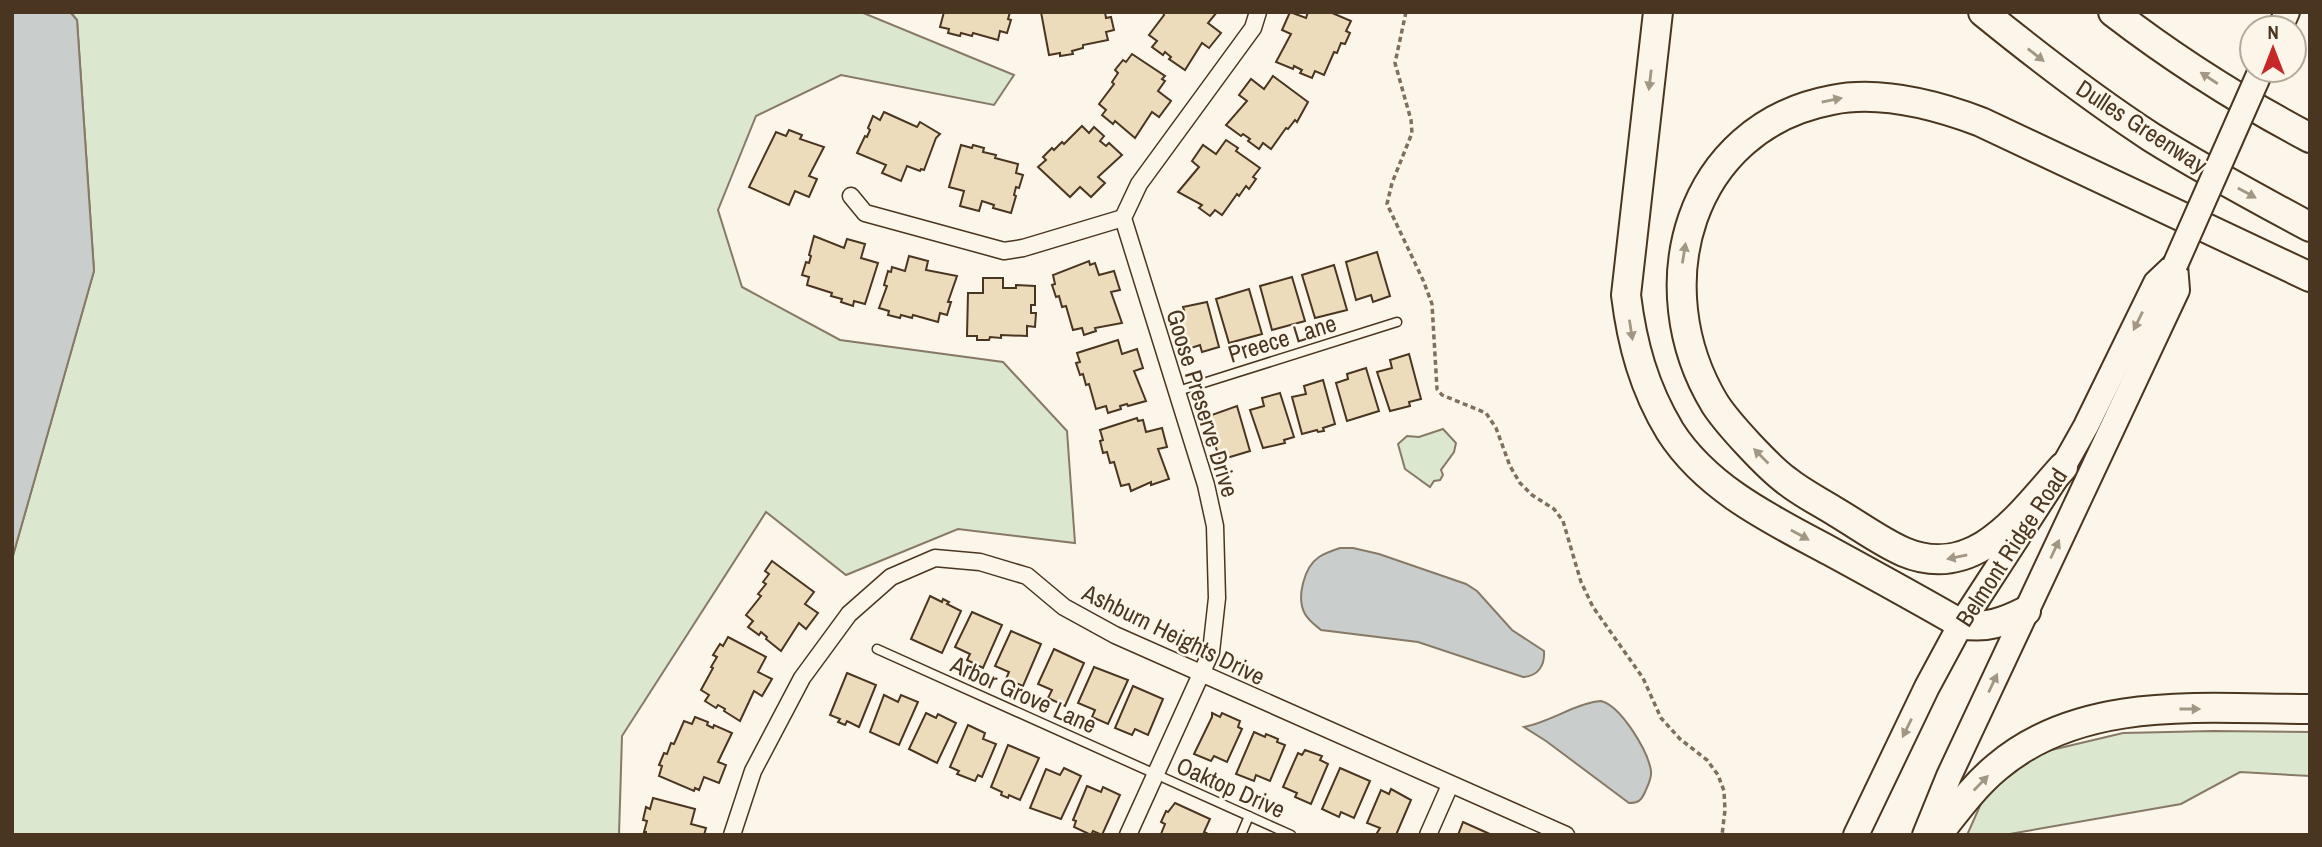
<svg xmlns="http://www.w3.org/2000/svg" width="2322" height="847" font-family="'Archivo Narrow',sans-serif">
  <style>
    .green { fill: #dce7d0; stroke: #887966; stroke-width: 2 }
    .water { fill: #c9cecd; stroke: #887966; stroke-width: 2 }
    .building { fill: #ecdcbc; stroke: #4a3520; stroke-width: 2 }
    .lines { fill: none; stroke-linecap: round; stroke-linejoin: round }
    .service-casing { stroke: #4a3520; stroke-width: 11 }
    .minor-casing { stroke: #4a3520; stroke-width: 19 }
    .primary-casing { stroke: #4a3520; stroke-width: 28 }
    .motorway-casing { stroke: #4a3520; stroke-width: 32 }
    .path { stroke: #7f6f5c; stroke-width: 3.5; stroke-dasharray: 5 3.5; stroke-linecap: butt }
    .service { stroke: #fbf6e9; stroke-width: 8 }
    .minor { stroke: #fbf6e9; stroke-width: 16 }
    .primary { stroke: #fbf6e9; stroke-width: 24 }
    .motorway { stroke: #fbf6e9; stroke-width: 28 }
    .primary-bridge-casing { stroke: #4a3520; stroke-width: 28; stroke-linecap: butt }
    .primary-bridge { stroke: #fbf6e9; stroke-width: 24 }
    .oneway { fill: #a29684 }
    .labels { text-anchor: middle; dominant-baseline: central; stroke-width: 5; stroke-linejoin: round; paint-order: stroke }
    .street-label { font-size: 24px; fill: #4a3520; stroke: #fbf6e9 }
  </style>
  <rect width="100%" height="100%" fill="#fbf6e9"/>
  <g class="green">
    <path d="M70 12H861L1014 75 994 105 841 75 756 116 718 210 742 287 840 340 1003 362 1067 431 1075 543 958 529 846 575 766 512 622 736 619 835H12V559L94 271 77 20Z"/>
    <path d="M1443 429 1456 443 1454 452 1441 470 1443 475 1440 480 1434 481 1430 487 1405 469 1398 444 1407 436 1419 437Z"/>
    <path d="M2213 731 2310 732V776L2240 772 2181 804 2004 835H1967L1988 788 2043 752 2123 733Z"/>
  </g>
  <g class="water">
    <path d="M12 12H70L77 20 94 271 12 559Z"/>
    <path d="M1340 548H1353L1379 554 1466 584 1477 591 1512 630 1544 651C1545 666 1538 676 1523 677L1418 642 1321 630C1315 625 1309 621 1305 614 1296 598 1304 567 1319 557 1325 553 1334 550 1340 548Z"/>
    <path d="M1601 701C1621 706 1648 751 1651 771 1652 778 1648 785 1645 792 1641 801 1638 803 1629 803L1546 741 1524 727C1550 722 1576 703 1601 701Z"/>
  </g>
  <g class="building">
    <path d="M944 12H1010L1008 19 1011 20 1007 33 1000 31 998 40 973 33 972 36 961 33 960 36 948 33 949 29 940 27Z"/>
    <path d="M1041 12H1105L1106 18 1111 17 1114 30 1106 32 1108 40 1083 45V48L1072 51 1073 54 1060 56V53L1049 55Z"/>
    <path d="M1163 12H1217L1208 23 1221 33 1209 48 1202 43 1185 70 1169 59 1171 57 1165 52 1163 55 1152 47 1157 41 1149 35 1164 15Z"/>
    <path d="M1290 12 1306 18 1308 12H1330L1351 21 1346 31 1350 33 1345 44 1341 43 1337 53 1334 52 1324 75 1315 71 1312 78 1300 73 1302 70 1294 66 1293 69 1276 62 1291 34 1282 30Z"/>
    <path d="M1132 54 1165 76 1162 79 1165 81 1158 91 1171 101 1159 117 1152 112 1135 138 1115 121 1113 124 1102 115 1106 110 1099 104 1114 84 1112 82 1118 73 1115 70 1123 60 1126 62Z"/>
    <path d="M1273 76 1308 102 1297 122 1295 120 1288 129 1286 128 1271 149 1263 143 1259 149 1248 141 1250 139 1243 134 1241 136 1226 125 1247 101 1239 95 1251 79 1264 89Z"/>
    <path d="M884 112 917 127 920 122 940 134 936 138 924 170 921 169 920 171 907 166 901 181 882 173 886 165 857 153 865 136 867 137 870 130 868 128 873 116 880 120Z"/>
    <path d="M1082 126 1089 133 1094 127 1104 136 1100 141 1106 146 1109 143 1122 155 1098 177 1105 183 1091 197 1080 187 1070 197 1038 167 1046 160 1043 157 1052 148 1054 150 1062 142 1064 144Z"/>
    <path d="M789 130 802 135 800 139 824 147 809 176 817 179 809 197 795 191 789 205 749 187 776 132 786 136Z"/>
    <path d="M1226 140 1238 148 1236 151 1260 168 1253 177 1256 179 1249 189 1246 186 1239 196 1237 194 1222 215 1215 210 1210 216 1199 208 1202 205 1178 192 1199 167 1192 161 1203 145 1216 154Z"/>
    <path d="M961 145 972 148 973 145 984 148 983 152 996 155 995 158 1018 164 1016 173 1023 175 1019 188 1016 187 1014 195 1016 196 1011 213 993 208 994 205 982 201 979 211 960 206 964 191 949 187Z"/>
    <path d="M814 236 844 248 847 239 865 244 861 258 878 263 865 304 854 301 853 306 841 302 842 299 831 296 832 293 807 285 809 277 802 275 806 262 809 263 811 256 809 255Z"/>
    <path d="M1377 252 1390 296 1373 302 1371 295 1356 300 1346 262Z"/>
    <path d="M909 256 928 261 926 270 957 276 948 302H951L947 315 940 313 938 322 913 315 912 318 901 315 900 318 888 315 889 311 879 308 887 286 884 285 888 271 891 272 892 267 905 271Z"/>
    <path d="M1089 261 1090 265 1095 263 1099 275 1114 271 1120 290 1111 292 1122 323 1095 328 1096 331 1084 335 1082 328 1073 330 1066 306 1062 307 1059 296 1056 297 1052 285 1055 284 1053 275Z"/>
    <path d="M1334 265 1347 310 1315 318 1302 275Z"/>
    <path d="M1292 277 1305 321 1272 330 1260 286Z"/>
    <path d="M983 278H1003V288H1016V285L1035 286V305H1031V313H1036L1035 327 1027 326V336L1001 335V338L990 337 989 340H977V336H967L968 293H983Z"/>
    <path d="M1249 289 1262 334 1229 343 1216 299Z"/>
    <path d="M1207 302 1219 347 1202 352 1200 345 1185 350 1174 313 1184 310 1183 307Z"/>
    <path d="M1118 340 1122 354 1137 349 1143 368 1134 371 1146 401 1128 406 1127 404 1120 406 1121 409 1108 413 1106 406 1096 409 1089 384 1086 385 1083 374 1080 375 1076 363 1080 362 1077 353Z"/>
    <path d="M1409 354 1421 399 1409 402 1410 406 1390 411 1377 372 1392 368 1390 360Z"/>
    <path d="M1366 368 1379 411 1347 421 1336 383 1348 379 1347 374Z"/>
    <path d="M1323 380 1335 424 1323 428 1324 431 1318 432 1317 430 1302 434 1292 397 1306 394 1304 386Z"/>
    <path d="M1280 393 1294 437 1284 440 1285 443 1263 448 1250 410 1264 406 1262 398Z"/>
    <path d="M1237 406 1250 451 1220 460 1206 417Z"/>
    <path d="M1137 418 1138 421 1143 420 1146 432 1162 428 1167 447 1158 449 1169 479 1151 485V482L1131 491 1129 484 1121 486 1114 462 1110 463 1107 452 1103 453 1100 441 1103 440 1100 430Z"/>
    <path d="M772 561 814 592 805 604 818 613 806 629 799 623 781 651 766 639 767 637 761 632 759 635 748 627 753 621 746 615 761 596 758 594 766 584 763 582 769 574 765 571Z"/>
    <path d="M930 596 942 602 943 599 949 602 947 604 961 611 942 653 911 639Z"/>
    <path d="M972 612 1002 625 983 668 967 660 970 654 955 647Z"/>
    <path d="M1011 631 1041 644 1023 686 1006 679 1009 672 995 666Z"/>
    <path d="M728 637 766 657 758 672 772 679 762 696 754 691 740 721 724 711 725 709 718 705 716 708 705 701 709 695 701 690 713 668 711 667 717 657 713 655 720 644 723 646Z"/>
    <path d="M1054 649 1084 663 1065 706 1048 698 1052 690 1038 684Z"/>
    <path d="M1094 667 1128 680 1108 724 1092 717 1095 710 1078 703Z"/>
    <path d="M847 673 876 685 859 727 847 721 845 725 838 722 840 719 830 715Z"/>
    <path d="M1133 686 1163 699 1148 735 1135 729 1132 735 1115 728Z"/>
    <path d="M884 695 898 702 901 695 918 702 899 745 870 732Z"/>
    <path d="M926 713 936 718 938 714 956 723 937 763 909 749Z"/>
    <path d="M1212 713 1220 717 1222 713 1240 721 1238 727 1242 729 1227 762 1214 756 1211 761 1194 754 1212 717Z"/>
    <path d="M695 717 708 722 707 725 713 728 714 725 732 733 718 762 726 765 719 783 704 777 699 790 695 788 694 791 659 776 662 766 659 765 664 753 667 754 671 743 674 744 684 721 692 724Z"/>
    <path d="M968 725 985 733 983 739 996 744 982 777 978 775 975 781 957 774 959 771 950 767Z"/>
    <path d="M1254 732 1265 737 1266 734 1278 739 1277 742 1285 745 1270 781 1256 775 1254 781 1236 774Z"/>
    <path d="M1008 745 1039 758 1020 800 1009 795 1008 798 1001 795 1002 792 991 787Z"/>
    <path d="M1305 750 1322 756 1320 760 1328 764 1311 804 1295 797 1297 793 1283 787 1298 753 1302 755Z"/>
    <path d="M1064 768 1081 776 1061 819 1030 808 1046 769 1060 775Z"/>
    <path d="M1340 768 1370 781 1354 818 1341 812 1339 817 1322 809Z"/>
    <path d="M1087 786 1101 792 1103 787 1120 795 1102 835 1093 831 1091 835 1074 827 1076 821 1073 820Z"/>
    <path d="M1391 789 1411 800 1396 835H1380L1377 833 1380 828 1367 823 1381 790 1389 794Z"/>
    <path d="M653 798 695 809 691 824 706 828 704 835H646V832H644L647 821 643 820 646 807 650 809Z"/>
    <path d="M1175 803 1210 819 1204 832 1210 835 1161 834 1165 824 1161 822 1166 811 1168 812Z"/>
    <path d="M1463 822 1492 835H1458Z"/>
  </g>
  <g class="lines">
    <g class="service-casing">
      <g id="service">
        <path d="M1178 391 1397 322"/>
        <path d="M877 649 1291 835"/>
        <path d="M1241 835 1249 816"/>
      </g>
    </g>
    <g class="minor-casing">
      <g id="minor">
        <path d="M851 196 865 213 1004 251 1023 248 1123 218"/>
        <path d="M732 835 753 771 802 678 849 614 891 577 935 558 980 562 1027 576 1064 607 1115 635 1566 835"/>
        <path d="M1128 835 1211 652 1217 598 1215 526 1206 485 1123 218 1139 184 1253 28 1258 12"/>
        <path d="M1428 835 1450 785"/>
      </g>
    </g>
    <g class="primary-casing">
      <g id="primary">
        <path d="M2280 28 2287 12"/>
        <path d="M1856 835 1927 687 1961 624 2063 467 2086 426 2156 283 2175 265"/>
        <path d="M1925 835 1949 776 2177 290 2175 265"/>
      </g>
    </g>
    <g class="motorway-casing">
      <g id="motorway">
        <path d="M1658 12 1626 295C1632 344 1644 388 1670 431 1707 489 1772 520 1830 551 1874 575 1918 599 1961 624 1986 629 2004 622 2026 611"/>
        <path d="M1983 12C2037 56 2093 99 2151 137 2202 169 2256 198 2310 227"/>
        <path d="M2113 12C2174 59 2242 102 2310 138"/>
        <path d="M2063 467C2021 513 1976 582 1904 552 1881 542 1858 525 1836 512 1820 502 1802 493 1787 481 1768 467 1728 424 1715 404 1644 287 1688 127 1832 100 1881 90 1936 105 1981 122L2310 277"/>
        <path d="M1937 835C1956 811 1974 786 1997 767 2083 694 2206 709 2310 709"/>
      </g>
    </g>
    <path class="path" d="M1406 12 1395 63 1411 120 1412 133 1392 183 1387 204 1423 280 1432 304 1437 389 1442 395 1486 413 1496 428 1510 466 1520 483 1532 495 1554 509 1563 521 1581 582 1593 607 1643 678 1661 718 1680 739 1707 760 1718 775 1724 791 1725 810 1722 835"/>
    <use href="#service" class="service"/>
    <use href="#minor" class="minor"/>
    <use href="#primary" class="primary"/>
    <use href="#motorway" class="motorway"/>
    <g class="primary-bridge-casing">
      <path id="primary-bridge" d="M2175 265 2261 70"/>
    </g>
    <use href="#primary-bridge" class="primary-bridge"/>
  </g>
  <defs><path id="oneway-solid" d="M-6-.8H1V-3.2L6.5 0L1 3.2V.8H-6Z" transform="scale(1.75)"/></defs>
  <g class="oneway">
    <use href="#oneway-solid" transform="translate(2036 55) rotate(38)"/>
    <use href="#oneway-solid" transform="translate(2209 78) rotate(-147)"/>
    <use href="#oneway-solid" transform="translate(1650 80) rotate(97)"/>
    <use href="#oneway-solid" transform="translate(1832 100) rotate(-12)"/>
    <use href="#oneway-solid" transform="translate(2247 193) rotate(29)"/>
    <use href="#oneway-solid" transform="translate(1684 253) rotate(-81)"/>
    <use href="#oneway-solid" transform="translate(2138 321) rotate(116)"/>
    <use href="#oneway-solid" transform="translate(1631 330) rotate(81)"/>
    <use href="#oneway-solid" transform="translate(1761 456) rotate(-135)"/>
    <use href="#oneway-solid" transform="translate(1800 535) rotate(29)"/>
    <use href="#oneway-solid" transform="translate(2055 549) rotate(-65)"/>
    <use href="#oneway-solid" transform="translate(1957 557) rotate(168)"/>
    <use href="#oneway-solid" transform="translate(1993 683) rotate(-65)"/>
    <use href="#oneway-solid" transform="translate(2190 709)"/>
    <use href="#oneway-solid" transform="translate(1907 728) rotate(116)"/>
    <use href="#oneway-solid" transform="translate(1981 783) rotate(-46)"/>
  </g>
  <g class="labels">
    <g class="street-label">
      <text transform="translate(2142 126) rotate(33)">Dulles Greenway</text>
      <text transform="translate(1282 338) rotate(-17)">Preece Lane</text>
      <text transform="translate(1203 403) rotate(73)">Goose Preserve Drive</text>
      <text transform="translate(2011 547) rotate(-57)">Belmont Ridge Road</text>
      <text transform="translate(1174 634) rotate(26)">Ashburn Heights Drive</text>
      <text transform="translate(1024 694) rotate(24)">Arbor Grove Lane</text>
      <text transform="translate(1231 787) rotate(24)">Oaktop Drive</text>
    </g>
  </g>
  <rect width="2322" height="847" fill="none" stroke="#4a3520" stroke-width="28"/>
  <g transform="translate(2273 49)"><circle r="33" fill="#fbf6e9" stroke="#b4a999" stroke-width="2"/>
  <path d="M0-5L12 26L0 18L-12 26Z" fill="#c62828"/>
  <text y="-10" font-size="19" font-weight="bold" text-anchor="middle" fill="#4a3520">N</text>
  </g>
</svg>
